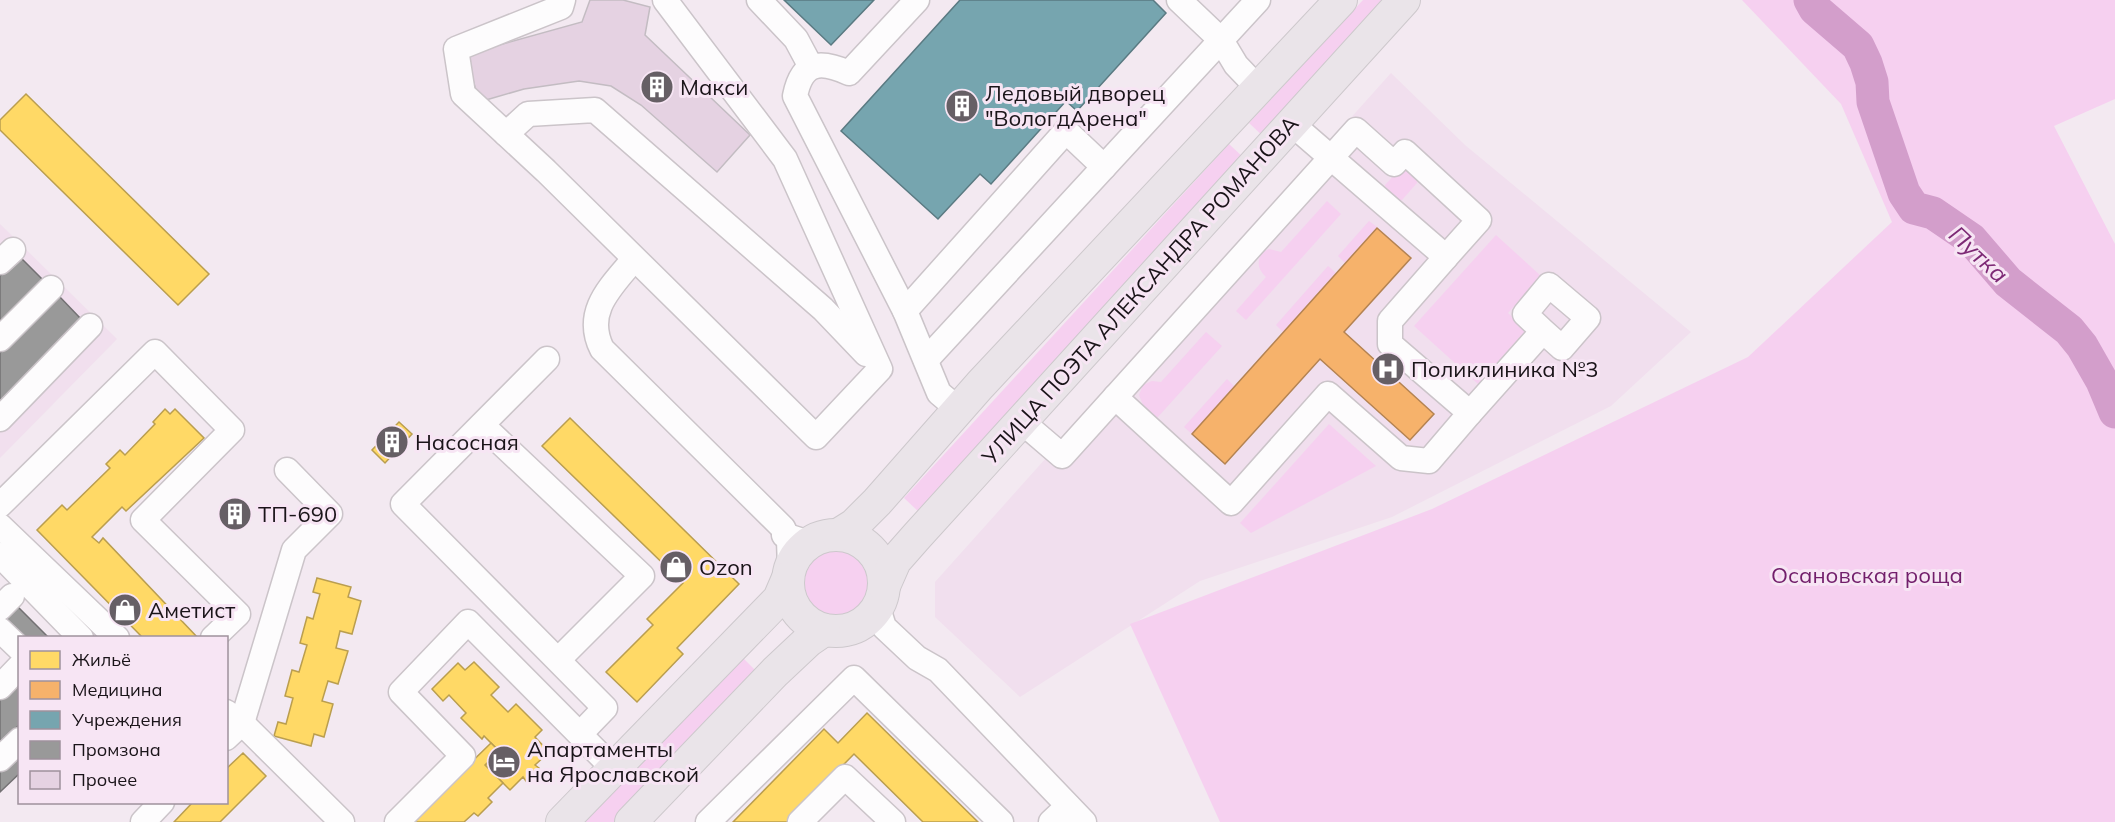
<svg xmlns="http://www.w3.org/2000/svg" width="2115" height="822" font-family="Mulish,sans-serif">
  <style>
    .built { fill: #f1dfee }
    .green { fill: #f6d0f0 }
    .homes { fill: #ffd966; stroke: #ba9e4f; stroke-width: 1.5 }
    .health { fill: #f6b26b; stroke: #b48352; stroke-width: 1.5 }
    .public { fill: #76a5af; stroke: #5a7a82; stroke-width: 1.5 }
    .industry { fill: #999; stroke: #737173; stroke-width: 1.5 }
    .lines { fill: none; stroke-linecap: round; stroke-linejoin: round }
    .river { stroke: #d39ecb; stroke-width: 33 }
    .building { fill: #e5d2e2; stroke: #c3bcc2; stroke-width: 1.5 }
    .minor-casing { stroke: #cbc4c9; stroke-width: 27 }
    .major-casing { stroke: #cdc8cc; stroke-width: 34 }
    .minor { stroke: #fdfcfd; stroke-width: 24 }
    .major { stroke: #eae4e9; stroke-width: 32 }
    .labels { text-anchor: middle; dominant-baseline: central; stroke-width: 6; stroke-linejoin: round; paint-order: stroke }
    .poi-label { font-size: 22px; fill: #1a1419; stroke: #f7e5f4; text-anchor: start }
    .street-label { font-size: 22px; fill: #1a1419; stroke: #f7e5f4 }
    .park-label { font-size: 22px; fill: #721e6b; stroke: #f7e5f4 }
    .water-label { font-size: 24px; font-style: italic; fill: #7d2975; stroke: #f7e5f4 }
  </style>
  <rect width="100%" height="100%" fill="#f3e9f1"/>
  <g class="built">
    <path d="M1391 73 1465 145 1691 332 1611 406 1392 517 1200 581 1020 697 935 617V582Z"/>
    <path d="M0 224 117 339 0 458Z"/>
  </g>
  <g class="green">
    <path d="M1363 0H1394L1266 139 1249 123Z"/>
    <path d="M1742 0H2115V99L2054 126 2115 244V822H1220L1130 624 1432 509 1748 357 1892 222 1841 104Z"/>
    <path d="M1229 144 1245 159 920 513 904 498Z"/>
    <path d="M1400 169H1406L1417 177V183L1402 200H1395L1386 192 1385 185Z"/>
    <path d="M1327 201 1341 214 1246 320 1236 311 1266 277C1258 269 1257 264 1261 253L1269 249 1281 252Z"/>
    <path d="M1369 221 1377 227 1345 263 1338 256Z"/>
    <path d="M1496 235 1541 276 1508 313 1526 330 1478 384 1414 326Z"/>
    <path d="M1328 266 1336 273 1283 332 1276 325Z"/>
    <path d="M1206 332 1222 346 1157 418 1143 405 1139 395 1143 385 1152 381 1161 382Z"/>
    <path d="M1227 379 1234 386 1192 434 1184 427Z"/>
    <path d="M1329 424 1376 466 1251 533 1240 523Z"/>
    <circle cx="836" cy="585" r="36"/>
    <path d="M743 658 761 676 619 822H581Z"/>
  </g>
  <g class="homes">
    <path d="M26 94 209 274 178 305 0 130V120Z"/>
    <path d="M165 409 170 414 175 409 204 438 126 511 122 507 92 537 99 543 103 538 198 638H143L37 530 62 505 67 510 110 468 106 464 120 450 125 455 155 424 153 422Z"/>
    <path d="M570 418 739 584 677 648 683 654 637 702 606 672 653 625 647 619 683 583 542 446Z"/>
    <path d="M399 422 412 434 385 463 372 450Z"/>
    <path d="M230 501 249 517 241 526 222 510Z"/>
    <path d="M317 578 351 587 348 597 361 601 352 634 340 631 336 648 348 651 338 684 328 681 322 701 333 704 324 737 314 734 311 746 274 736 278 722 286 724 293 698 285 696 292 670 299 672 307 645 300 643 307 617 313 619 320 594 313 592Z"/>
    <path d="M474 662 499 687 491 695 508 712 516 704 542 730 535 737 549 752 535 765 539 768 526 781 523 777 510 790 485 765 499 751 484 736 482 739 461 718 466 713 449 695 443 701 432 689 458 663 465 670Z"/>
    <path d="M867 713 978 822H923L854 754 787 822H733L824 729 838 743Z"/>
    <path d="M491 743 499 751 485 765 503 783 488 798 492 802 478 816 474 813 464 822H410Z"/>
    <path d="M243 753 266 776 220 822H174L193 802H226V769Z"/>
  </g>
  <path class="health" d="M1377 228 1411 258 1344 332 1434 414 1410 440 1320 359 1225 464 1192 434Z"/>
  <g class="public">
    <path d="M784 0H874L831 45Z"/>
    <path d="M960 0H1153L1166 13 1077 111 1066 101 991 184 980 174 938 219 841 131Z"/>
  </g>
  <g class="industry">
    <path d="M20 257 44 281 0 324V276Z"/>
    <path d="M58 295 81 319 0 402V353Z"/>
    <path d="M14 603 49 638H20L0 622Z"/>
    <path d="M20 678V724L0 744V697Z"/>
    <path d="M20 752V773L0 792V772Z"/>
  </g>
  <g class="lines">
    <path class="river" d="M1810 0 1815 9 1858 46 1866 63 1872 82 1873 102 1904 193 1914 208 1933 213 1971 239 2008 282 2069 330 2082 346 2102 381 2115 412"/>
  </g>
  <path class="building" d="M590 0H623L650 7 645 35 750 135 717 172 641 105 611 86 579 81 524 89 479 102 466 54 582 22Z"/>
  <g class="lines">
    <g class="minor-casing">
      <g id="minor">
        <path d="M563 0 561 7 456 49 463 94 546 171 816 437 880 369 785 159 665 0"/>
        <path d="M759 0 796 39 811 67"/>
        <path d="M917 0 849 73C820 60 802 61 795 96L905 311 939 393 958 409"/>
        <path d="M1179 0 1221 40 1236 65 1258 88"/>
        <path d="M506 134 528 114 595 110 823 309 866 354"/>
        <path d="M1104 167 1258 0"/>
        <path d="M634 259C612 286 583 311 602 349L783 528 789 541 790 567"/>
        <path d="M0 262 13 250"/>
        <path d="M905 311 1066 131 1104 167 926 360"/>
        <path d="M0 339 51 288"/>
        <path d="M547 359 403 504 605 708 580 734"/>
        <path d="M1115 397 1231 503 1328 394 1401 458 1429 461 1470 413 1390 344V321L1446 257 1292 124"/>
        <path d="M1470 413 1543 331 1562 348 1588 318 1549 285 1525 314 1543 331"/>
        <path d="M0 419 90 326"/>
        <path d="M1021 421 1062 456 1356 130 1394 164 1405 152 1479 220 1446 257"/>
        <path d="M482 425 642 576 559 659"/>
        <path d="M0 505 155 352 232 430 143 520 238 614 213 638"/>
        <path d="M0 526 117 638"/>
        <path d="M784 535 803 541 817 538"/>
        <path d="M0 555 81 638"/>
        <path d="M0 608 12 596"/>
        <path d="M878 608 884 627 917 658 938 670 1084 822"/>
        <path d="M0 630 20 649"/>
        <path d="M0 687 20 666"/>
        <path d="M226 712 242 723 342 822"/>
        <path d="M226 738 242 723 294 550 330 514 287 470"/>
        <path d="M0 759 20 740"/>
        <path d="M143 822 162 802"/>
        <path d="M397 822 463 756 401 692 468 622 614 769"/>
        <path d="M708 822 854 678 1001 822"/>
        <path d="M800 822 845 777 893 822"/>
        <path d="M1051 822 1068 806"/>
      </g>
    </g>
    <g class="major-casing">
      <g id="major">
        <circle cx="836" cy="583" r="48"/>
        <path d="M838 535 854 525 877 502 980 385 1341 0"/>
        <path d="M884 586 895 561 917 536 1404 0"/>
        <path d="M562 822 779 599 788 578"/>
        <path d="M631 822 775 672 808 641 824 630"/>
      </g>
    </g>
    <use href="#minor" class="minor"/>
    <use href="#major" class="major"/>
  </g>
  <defs>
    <g id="building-disc" transform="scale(1.725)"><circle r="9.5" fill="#665f65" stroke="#f7e5f4"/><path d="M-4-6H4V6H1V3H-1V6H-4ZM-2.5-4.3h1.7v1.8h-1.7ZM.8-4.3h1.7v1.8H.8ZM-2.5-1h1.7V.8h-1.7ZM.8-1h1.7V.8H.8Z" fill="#fff"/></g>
    <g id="hospital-disc" transform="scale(1.725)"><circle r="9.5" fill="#665f65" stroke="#f7e5f4"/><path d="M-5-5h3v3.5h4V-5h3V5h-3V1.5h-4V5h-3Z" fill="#fff"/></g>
    <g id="shop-disc" transform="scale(1.725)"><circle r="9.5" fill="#665f65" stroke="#f7e5f4"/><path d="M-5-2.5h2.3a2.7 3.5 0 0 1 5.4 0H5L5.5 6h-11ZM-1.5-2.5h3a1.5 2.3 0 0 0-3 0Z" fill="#fff"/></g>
    <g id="hotel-disc" transform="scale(1.725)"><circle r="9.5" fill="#665f65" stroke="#f7e5f4"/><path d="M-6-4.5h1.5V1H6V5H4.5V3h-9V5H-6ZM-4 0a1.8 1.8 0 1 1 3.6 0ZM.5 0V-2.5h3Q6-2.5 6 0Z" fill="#fff"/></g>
  </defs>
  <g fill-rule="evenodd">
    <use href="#building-disc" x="657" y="87"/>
    <use href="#building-disc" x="962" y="106"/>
    <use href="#hospital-disc" x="1388" y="369"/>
    <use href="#building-disc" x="392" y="442"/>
    <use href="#building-disc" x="235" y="514"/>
    <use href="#shop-disc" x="676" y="567"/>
    <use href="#shop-disc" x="125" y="610"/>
    <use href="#hotel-disc" x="504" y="762"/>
  </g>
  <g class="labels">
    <g class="poi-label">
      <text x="680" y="87">Макси</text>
      <text x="985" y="93">Ледовый дворец<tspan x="985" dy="25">"ВологдАрена"</tspan></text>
      <text x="1411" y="369">Поликлиника №3</text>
      <text x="415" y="442">Насосная</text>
      <text x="258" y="514">ТП-690</text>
      <text x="699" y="567">Ozon</text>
      <text x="148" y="610">Аметист</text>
      <text x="527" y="749">Апартаменты<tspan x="527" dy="25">на Ярославской</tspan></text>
    </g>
    <g class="street-label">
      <text transform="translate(1140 290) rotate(-48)">УЛИЦА ПОЭТА АЛЕКСАНДРА РОМАНОВА</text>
    </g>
    <g class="park-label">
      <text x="1867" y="575">Осановская роща</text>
    </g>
    <g class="water-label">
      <text transform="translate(1979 254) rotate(43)">Путка</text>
    </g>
  </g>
  <rect x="18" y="636" width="210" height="168" fill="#f7e5f4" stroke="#9f919c" stroke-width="1.5"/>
  <rect x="30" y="651" width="30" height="18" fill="#ffd966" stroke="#9f919c" stroke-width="1.5"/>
  <text x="72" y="666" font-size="18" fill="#1a1419">Жильё</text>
  <rect x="30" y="681" width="30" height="18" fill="#f6b26b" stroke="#9f919c" stroke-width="1.5"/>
  <text x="72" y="696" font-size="18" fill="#1a1419">Медицина</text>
  <rect x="30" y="711" width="30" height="18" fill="#76a5af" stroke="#9f919c" stroke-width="1.5"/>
  <text x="72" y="726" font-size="18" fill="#1a1419">Учреждения</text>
  <rect x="30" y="741" width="30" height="18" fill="#999999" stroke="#9f919c" stroke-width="1.5"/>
  <text x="72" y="756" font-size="18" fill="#1a1419">Промзона</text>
  <rect x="30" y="771" width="30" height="18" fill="#e5d2e2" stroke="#9f919c" stroke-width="1.5"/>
  <text x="72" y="786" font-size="18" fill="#1a1419">Прочее</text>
</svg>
